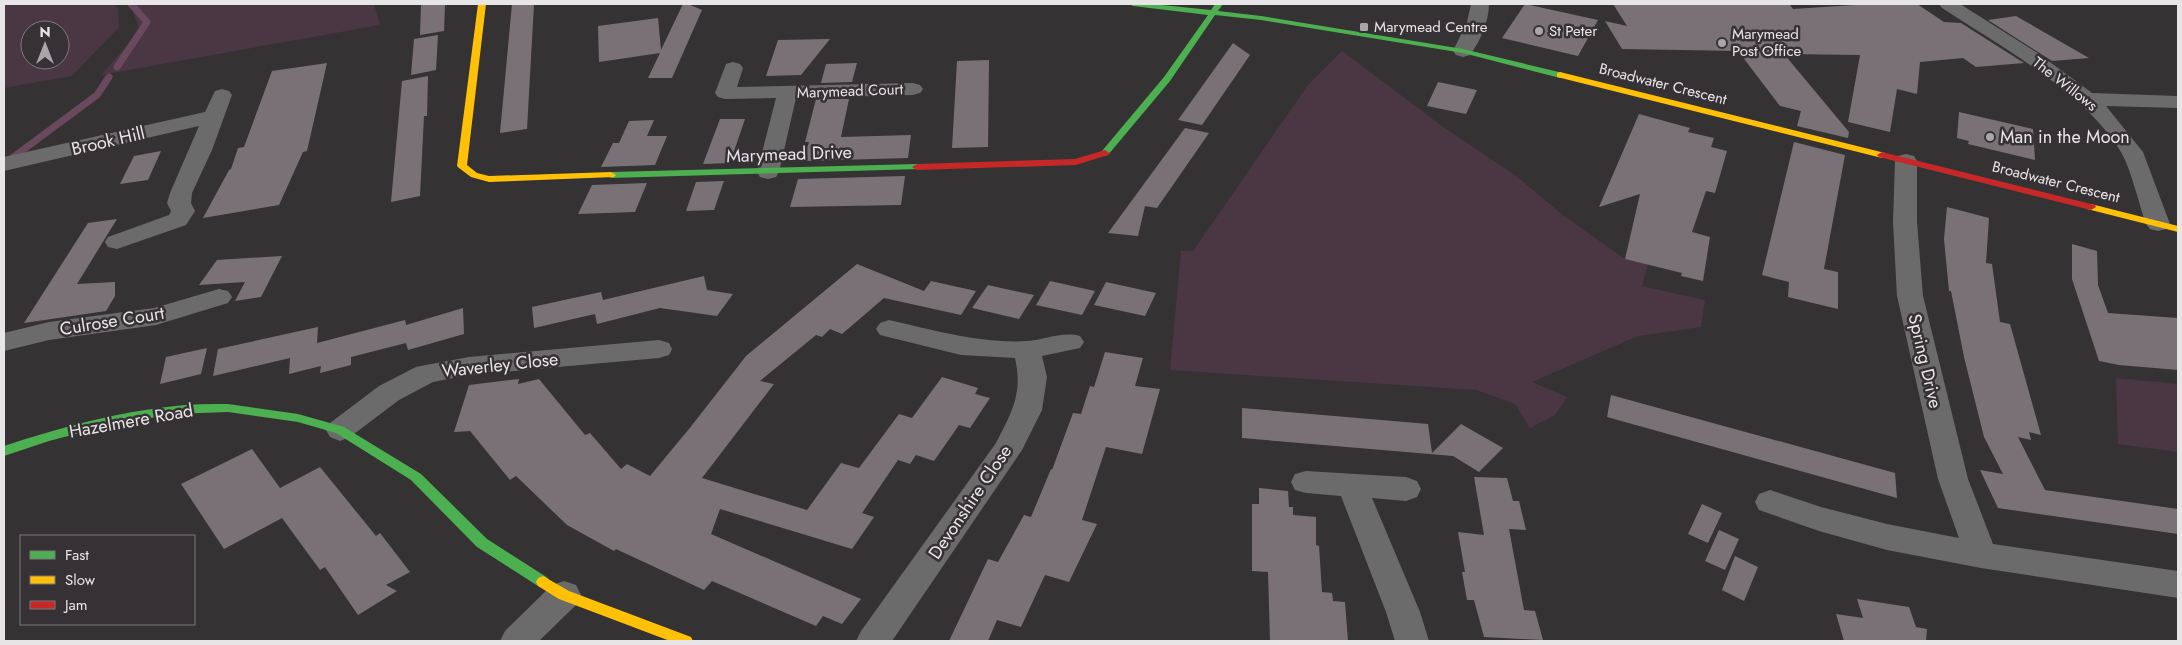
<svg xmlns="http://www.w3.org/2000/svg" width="2182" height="645" font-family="Jost,sans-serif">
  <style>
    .green { fill: #4b3644; fill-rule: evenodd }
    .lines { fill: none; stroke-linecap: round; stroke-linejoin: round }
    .stream { stroke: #6a495f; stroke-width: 7 }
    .building { fill: #7a7177 }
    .street { fill: #6c6b6c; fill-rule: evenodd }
    .fast { fill: #4caf50; fill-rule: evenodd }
    .slow { fill: #ffc107; fill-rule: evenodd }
    .jam { fill: #c62828; fill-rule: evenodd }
    .poi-dot { fill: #a9a6a8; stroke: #363134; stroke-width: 2 }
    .labels { text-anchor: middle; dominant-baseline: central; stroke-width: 5; stroke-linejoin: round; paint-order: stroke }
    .far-poi-label { font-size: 15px; fill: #e8e5e7; stroke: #363134; text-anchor: start }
    .far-street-label { font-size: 15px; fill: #e8e5e7; stroke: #363134 }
    .poi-label { font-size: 18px; fill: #e8e5e7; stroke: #363134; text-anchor: start }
    .street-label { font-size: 18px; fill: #e8e5e7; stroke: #363134 }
  </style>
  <rect width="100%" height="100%" fill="#353234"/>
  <g class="green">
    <path d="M4 4H114L118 9 119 27 72 76 4 88ZM30 30H60V60H30Z"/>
    <path d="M127 4H374L380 25 101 75 140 31 132 9Z"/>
    <path d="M1342 51 1442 126 1515 175 1564 216 1625 259 1648 264 1642 286 1705 300 1701 327 1638 336 1532 382 1567 397 1555 415 1530 428 1515 404 1476 390 1170 370 1181 251H1193L1308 85Z"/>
    <path d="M2116 378 2178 384V452L2118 444Z"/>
  </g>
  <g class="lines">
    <g class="stream">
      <path d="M117 67 147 22 131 4"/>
      <path d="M4 164 97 95 109 77"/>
    </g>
  </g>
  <g class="building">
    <path d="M421 4H445L444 31 420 35Z"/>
    <path d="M512 4H534L527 129 500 133Z"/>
    <path d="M683 4H688L702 10 672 78H648L660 53 599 62 598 26 658 18 661 50Z"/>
    <path d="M1525 4 1598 20 1578 56 1502 38Z"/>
    <path d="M1613 4 1790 5 1793 9 1870 4H1917L1944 22 1961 23 2024 63 1976 67 1963 58 1920 62 1917 94 1897 89 1890 132 1848 122 1860 55 1784 54 1849 132 1848 138 1797 126 1801 111 1780 106 1738 51 1622 49 1605 21 1627 26Z"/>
    <path d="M2016 16 2089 58 2052 61 1988 20Z"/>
    <path d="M438 35 436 70 411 75 414 39Z"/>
    <path d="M830 39 801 75 766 76 778 40Z"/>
    <path d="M1233 43 1250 55 1202 125 1178 120Z"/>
    <path d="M989 60 988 147 952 148 957 61Z"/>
    <path d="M327 63 307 151 303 152 279 205 203 218 229 170 231 169 238 148 244 147 272 71Z"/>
    <path d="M857 63 852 82 821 83 826 64Z"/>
    <path d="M428 76 427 116H424L420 196 391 202 402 81Z"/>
    <path d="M1438 82 1477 90 1466 114 1427 106Z"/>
    <path d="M816 99H849L841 137 911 135 908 158 803 161 809 142H805Z"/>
    <path d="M1959 112 2033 129 2035 160 1968 144 1969 141 1957 138Z"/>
    <path d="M1639 114 1690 128 1688 132 1714 138 1711 147 1727 151 1715 193 1706 191 1692 232 1710 237 1703 281 1681 276 1682 273 1625 259 1640 194 1599 207Z"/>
    <path d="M720 119H745L730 163 703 164Z"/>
    <path d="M654 120 647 136H667L655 165 601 167 613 143H619L629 121Z"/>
    <path d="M1185 128 1209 133 1157 208 1145 206 1138 236 1108 233Z"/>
    <path d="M1794 142 1845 155 1824 269 1838 272V309L1788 297 1789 282 1762 275Z"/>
    <path d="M161 151 148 180 120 184 134 156Z"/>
    <path d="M905 176 901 205 790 207 798 179Z"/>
    <path d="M724 181 714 210 686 211 696 182Z"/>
    <path d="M647 183 635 212 578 214 592 185Z"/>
    <path d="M1947 207 1989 218 1986 263 1992 264 2000 322 2010 324 2041 435 2029 432 2031 440 2018 437 2045 490 2178 509V534L1998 508 1980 470 2003 474 1984 437 1964 357 1951 291H1949L1944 239Z"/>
    <path d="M117 219 77 284 115 282V296L106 311 24 323 88 223Z"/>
    <path d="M2072 244 2097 251 2098 285 2108 313 2178 318V370L2119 365 2099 361 2072 279Z"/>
    <path d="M282 256 261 297 235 301 245 282 199 285 217 260Z"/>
    <path d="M857 264 924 291 931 281 976 291 961 315 884 298 842 334 830 329 822 337 816 335 760 381 774 384 702 478 807 510 841 463 859 468 899 414 912 418 942 377 978 388 975 394 990 398 970 428 959 425 934 461 916 455 910 464 898 460 862 513 874 517 852 549 720 509 711 534 861 599 842 624 823 616 816 626 712 581 704 590 616 549 614 551 567 525 516 476 510 480 470 431 454 432 469 385 519 379 518 384 539 379 585 435 590 433 621 469 627 464 650 476 689 429 746 356Z"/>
    <path d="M704 276 707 290 733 294 717 316 660 308 597 324 595 314 534 328 532 307 601 292 603 300Z"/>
    <path d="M1050 281 1095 291 1082 315 1036 305Z"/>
    <path d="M1106 282 1156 293 1145 316 1094 305Z"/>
    <path d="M988 285 1010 290 1034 295 1019 319 972 308Z"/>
    <path d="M463 308 464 334 408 350 406 343 351 357V365L320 373 321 366 289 374 290 358 213 376 218 349 318 327 317 343 405 320 406 325Z"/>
    <path d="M207 348 201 374 160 384 166 357Z"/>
    <path d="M1105 352 1143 358 1135 386 1160 389 1142 454 1106 447 1082 520 1097 524 1069 582 1045 575 1021 627 997 620 988 641H949L988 559 998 562 1024 515 1031 517 1051 469 1052 470 1073 413 1081 414 1090 386 1094 387Z"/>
    <path d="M1611 395 1895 473 1897 498 1607 417Z"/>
    <path d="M1242 408 1428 424 1432 453 1461 424 1503 448 1479 472 1453 456 1242 438Z"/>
    <path d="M252 449 280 488 320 467 376 536 380 533 410 572 386 585 397 591 358 615 325 567 320 570 282 518 224 549 181 484Z"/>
    <path d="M1474 477 1507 478 1513 501H1519L1526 530 1509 529 1524 610 1535 611 1543 640 1484 637 1474 600H1467L1462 572H1465L1458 532 1484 535Z"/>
    <path d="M1259 488 1288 491 1289 507H1293V515L1316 517V545L1319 546 1322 592 1332 593 1333 601 1345 602 1348 641H1270L1268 572 1252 571V504H1259Z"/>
    <path d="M1702 504 1722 513 1708 543 1688 534Z"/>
    <path d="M1719 530 1739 539 1725 570 1705 561Z"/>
    <path d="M1735 556 1758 567 1744 601 1722 590Z"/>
    <path d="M1857 599 1909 607 1916 627 1927 629 1926 641H1844L1836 614 1863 618Z"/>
  </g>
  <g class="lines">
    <g class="street">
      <path d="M1471 4H1489C1489 22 1480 41 1470 55L1463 57 1456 55 1453 51 1467 22Z"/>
      <path d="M1939 4H1960L2039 54 2092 93 2178 96V108L2106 106 2143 152 2170 224 2166 229 2158 231 2150 229 2146 224C2139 204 2131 169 2121 152 2085 92 2000 46 1942 8Z"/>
      <path d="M733 62 740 64 743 68 737 87 913 83 920 85 923 89 920 93 913 95 796 98 779 172 776 177 768 179 760 177 757 172 776 98 725 99 718 97 715 93 726 64Z"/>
      <path d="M222 89 229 91 232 95 212 150 192 193 191 203 195 211 186 225 117 249 108 247 105 242 108 237 169 215 171 211 167 203 170 193 199 126 4 171V157L205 112 215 91Z"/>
      <path d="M1906 154 1914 156 1917 161V222L1923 296 1968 479 1993 544 2178 571V598L1981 568 1887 550 1819 531 1759 510 1755 502 1759 494 1770 490 1821 507 1887 524 1959 538 1938 479 1897 296 1893 222 1895 161 1898 156Z"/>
      <path d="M219 289 228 291 232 297 228 303 156 325 49 340 4 351V333L49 322 154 308Z"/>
      <path d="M889 320C933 330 982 344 1027 341 1045 340 1062 331 1080 336L1084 342 1080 348 1042 356 1047 377 1042 410 1022 450 892 641H856L861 631 996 443C1012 412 1023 394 1015 358L961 355 880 335 876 329 880 323Z"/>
      <path d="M659 340 669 343 672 349 669 355 659 358 469 375 433 382 399 400 350 437 340 441 330 437 326 430 330 423 379 386 416 367 426 365 469 357Z"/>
      <path d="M1306 471 1406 477 1417 481 1421 489 1417 497 1406 501 1372 498 1420 612 1429 641H1395L1386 612 1341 496 1306 493 1295 490 1291 482 1295 474Z"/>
      <path d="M564 581 576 585 581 595 576 605 539 641H500L505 631 552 585Z"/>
    </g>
    <g class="fast">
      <path d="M1129 4H1152L1211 10 1215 4H1223L1218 11 1261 16 1463 49 1563 73 1564 75 1560 78 1463 53 1261 20 1215 15 1170 81 1108 155 1105 156 1100 153 1102 151 1164 77 1208 15 1133 6Z"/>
      <path d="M917 164 920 165V169L611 178 606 175 611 172Z"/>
      <path d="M228 404 298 414 344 427 421 474 487 539 548 578 550 582 548 586 543 588 538 586 477 547 411 480 336 433 298 422 228 412 175 414 114 424 49 441 4 456V446C59 428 116 412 175 406 192 404 210 404 228 404Z"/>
    </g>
    <g class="slow">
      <path d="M478 4H486L467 165 477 173 489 176 611 172 616 175 614 177 489 182 471 177 459 168 457 166Z"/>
      <path d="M1560 72 1885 153 1887 155 1882 158 1557 77V73Z"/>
      <path d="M2091 204 2178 226V232L2087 209 2086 207Z"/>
      <path d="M543 576 569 591 691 637 693 641H670L559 599 538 586 536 582 538 578Z"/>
    </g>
    <g class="jam">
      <path d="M1105 150 1110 153 1108 155 1076 165 917 170 912 167 917 164 1075 159Z"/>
      <path d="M1882 152 2095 205 2096 207 2091 210 1879 157 1877 155Z"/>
    </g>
  </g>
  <g class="poi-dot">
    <rect x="1359" y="22" width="10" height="10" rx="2.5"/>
    <circle cx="1539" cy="31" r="5"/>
    <circle cx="1722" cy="43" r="5"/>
    <circle cx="1990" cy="137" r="5"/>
  </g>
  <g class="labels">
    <g class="far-poi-label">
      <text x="1374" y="27">Marymead Centre</text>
      <text x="1549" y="31">St Peter</text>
      <text x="1732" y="34">Marymead<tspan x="1732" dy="17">Post Office</tspan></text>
    </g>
    <g class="far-street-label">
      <text transform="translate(1663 84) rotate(14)">Broadwater Crescent</text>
      <text transform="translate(2065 84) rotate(38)">The Willows</text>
      <text transform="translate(850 91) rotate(-2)">Marymead Court</text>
      <text transform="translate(2056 182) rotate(14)">Broadwater Crescent</text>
    </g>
    <g class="poi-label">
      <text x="2000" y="137">Man in the Moon</text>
    </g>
    <g class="street-label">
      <text transform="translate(108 141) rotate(-13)">Brook Hill</text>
      <text transform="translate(789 154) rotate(-2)">Marymead Drive</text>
      <text transform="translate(112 321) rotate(-9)">Culrose Court</text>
      <text transform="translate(1925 361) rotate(77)">Spring Drive</text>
      <text transform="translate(500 365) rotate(-6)">Waverley Close</text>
      <text transform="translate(131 421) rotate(-10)">Hazelmere Road</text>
      <text transform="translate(970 502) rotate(-56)">Devonshire Close</text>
    </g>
  </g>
  <rect width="2182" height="645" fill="none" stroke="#e8e5e7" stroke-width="10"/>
  <rect x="20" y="535" width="175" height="90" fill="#363134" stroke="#7d797c"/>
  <rect x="30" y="551" width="25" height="8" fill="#4caf50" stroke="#7d797c"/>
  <text x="65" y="560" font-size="15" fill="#e8e5e7">Fast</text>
  <rect x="30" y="576" width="25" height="8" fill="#ffc107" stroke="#7d797c"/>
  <text x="65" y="585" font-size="15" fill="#e8e5e7">Slow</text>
  <rect x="30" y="601" width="25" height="8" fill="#c62828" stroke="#7d797c"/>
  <text x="65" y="610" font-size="15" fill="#e8e5e7">Jam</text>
  <g transform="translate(45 45)"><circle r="24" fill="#363134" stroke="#7d797c"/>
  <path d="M0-4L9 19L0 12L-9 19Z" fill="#a9a6a8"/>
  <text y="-8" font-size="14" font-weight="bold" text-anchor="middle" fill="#e8e5e7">N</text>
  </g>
</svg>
